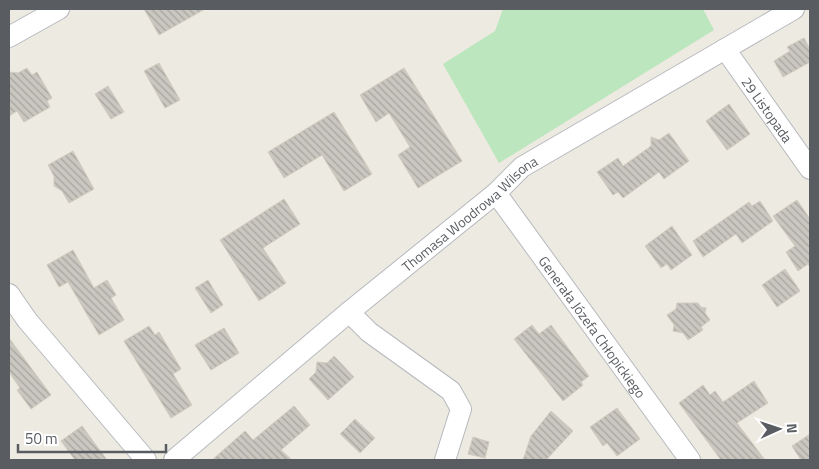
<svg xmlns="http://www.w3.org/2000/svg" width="819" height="469" font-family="'Titillium Web',sans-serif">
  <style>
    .green { fill: #bce6bd }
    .building { fill: url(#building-back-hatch); stroke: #d2ccbf }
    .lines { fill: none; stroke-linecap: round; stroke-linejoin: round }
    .street-casing { stroke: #b6b9be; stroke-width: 22 }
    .street { stroke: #fff; stroke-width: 20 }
    .labels { text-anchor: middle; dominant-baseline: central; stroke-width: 4; stroke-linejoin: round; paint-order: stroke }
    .street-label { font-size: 14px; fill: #595d62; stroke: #fff }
  </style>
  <defs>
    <pattern id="building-back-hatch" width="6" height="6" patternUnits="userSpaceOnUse" patternTransform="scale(1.25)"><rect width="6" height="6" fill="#cac7c0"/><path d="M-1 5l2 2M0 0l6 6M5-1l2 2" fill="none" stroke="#a7a59f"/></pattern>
  </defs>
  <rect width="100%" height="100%" fill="#edeae1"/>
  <path class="green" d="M503 9H703L714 30 499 163 443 64 495 31Z"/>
  <g class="building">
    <path d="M144 9H205L159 35Z"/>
    <path d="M804 38 810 49V62L783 77 774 61 790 51 787 47Z"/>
    <path d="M159 63 180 100 165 108 144 71Z"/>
    <path d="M27 68 32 75 37 72 52 98 47 101 50 107 24 122 17 111 9 116V72L18 73Z"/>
    <path d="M404 68 462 161 418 188 398 155 410 147 389 113 376 122 360 95Z"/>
    <path d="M108 86 124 112 111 119 95 94Z"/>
    <path d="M729 104 750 134 727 150 706 121Z"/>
    <path d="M334 112 372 174 344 191 322 155 284 178 268 152Z"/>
    <path d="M669 133 689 161 664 179 659 172 623 198 618 192 613 195 597 172 618 158 623 166 651 146V137L659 140Z"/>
    <path d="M73 151 94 189 69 203 62 191 54 186V176L48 165Z"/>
    <path d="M284 199 300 224 263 248 286 283 259 301 220 240Z"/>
    <path d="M797 200 810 219V267L808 264 798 271 786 252 795 246 773 216Z"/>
    <path d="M760 201 773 221 742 243 736 234 703 257 693 241 749 202 752 206Z"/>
    <path d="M672 226 692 255 671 270 667 264 661 268 645 246Z"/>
    <path d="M73 250 94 288 107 280 116 295 111 298 124 320 99 335 68 282 59 287 47 265Z"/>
    <path d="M785 269 800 291 777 307 762 285Z"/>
    <path d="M208 280 223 305 211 313 195 288Z"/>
    <path d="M677 303H698L701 307 706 308 705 313 710 320 701 327 703 330 688 340 683 333 673 331 674 325 667 315 676 309Z"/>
    <path d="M532 325 539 334 551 325 589 376 581 382 583 385 563 401 514 339Z"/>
    <path d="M149 326 155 335 159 332 181 369 173 374 192 405 171 418 124 341Z"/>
    <path d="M224 328 239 353 211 370 195 345Z"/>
    <path d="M9 338 51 395 31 409 17 390 20 388 9 372Z"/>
    <path d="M334 356 354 377 328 400 309 379 316 372 317 362 327 363Z"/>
    <path d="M754 381 768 403 737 423 765 460H721L679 403 703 385 710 395 715 391 723 402Z"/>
    <path d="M294 406 310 425 281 450 292 460H212L245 431 253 440Z"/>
    <path d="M617 408 640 439 617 456 607 443 603 446 590 427Z"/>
    <path d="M551 411 573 431 546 460H523L531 436Z"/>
    <path d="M355 419 375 438 360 453 340 434Z"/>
    <path d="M82 426 107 460H75L61 441Z"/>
    <path d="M810 434V460H801L792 446Z"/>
    <path d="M473 437 489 442 485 458 468 454Z"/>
  </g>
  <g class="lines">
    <g class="street-casing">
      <g id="street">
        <path d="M9 37 59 9"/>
        <path id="s1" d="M725 49 810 169"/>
        <path id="s2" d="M496 193 690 460"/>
        <path d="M9 294 27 320 146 460"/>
        <path d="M349 312 369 332 451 391 461 409 445 460"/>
        <path id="s3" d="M174 460 349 312 496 193 522 167 794 9"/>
      </g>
    </g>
    <use href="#street" class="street"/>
  </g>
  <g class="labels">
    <g class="street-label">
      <text stroke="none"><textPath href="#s1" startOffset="74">29 Listopada</textPath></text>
      <text stroke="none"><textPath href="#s3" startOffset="385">Thomasa Woodrowa Wilsona</textPath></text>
      <text stroke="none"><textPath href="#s2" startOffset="165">Generała Józefa Chłopickiego</textPath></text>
    </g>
  </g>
  <rect width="819" height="469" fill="none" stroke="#595d62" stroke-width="20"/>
  <g transform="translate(779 429) rotate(87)" stroke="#ffffff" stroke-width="4" paint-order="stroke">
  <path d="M0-4L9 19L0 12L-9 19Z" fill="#595d62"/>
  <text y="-8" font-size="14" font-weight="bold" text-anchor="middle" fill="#595d62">N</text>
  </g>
  <path d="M18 444v8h148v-8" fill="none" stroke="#595d62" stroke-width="2.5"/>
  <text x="25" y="444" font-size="15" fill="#595d62" stroke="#ffffff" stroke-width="4" paint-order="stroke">50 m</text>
</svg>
